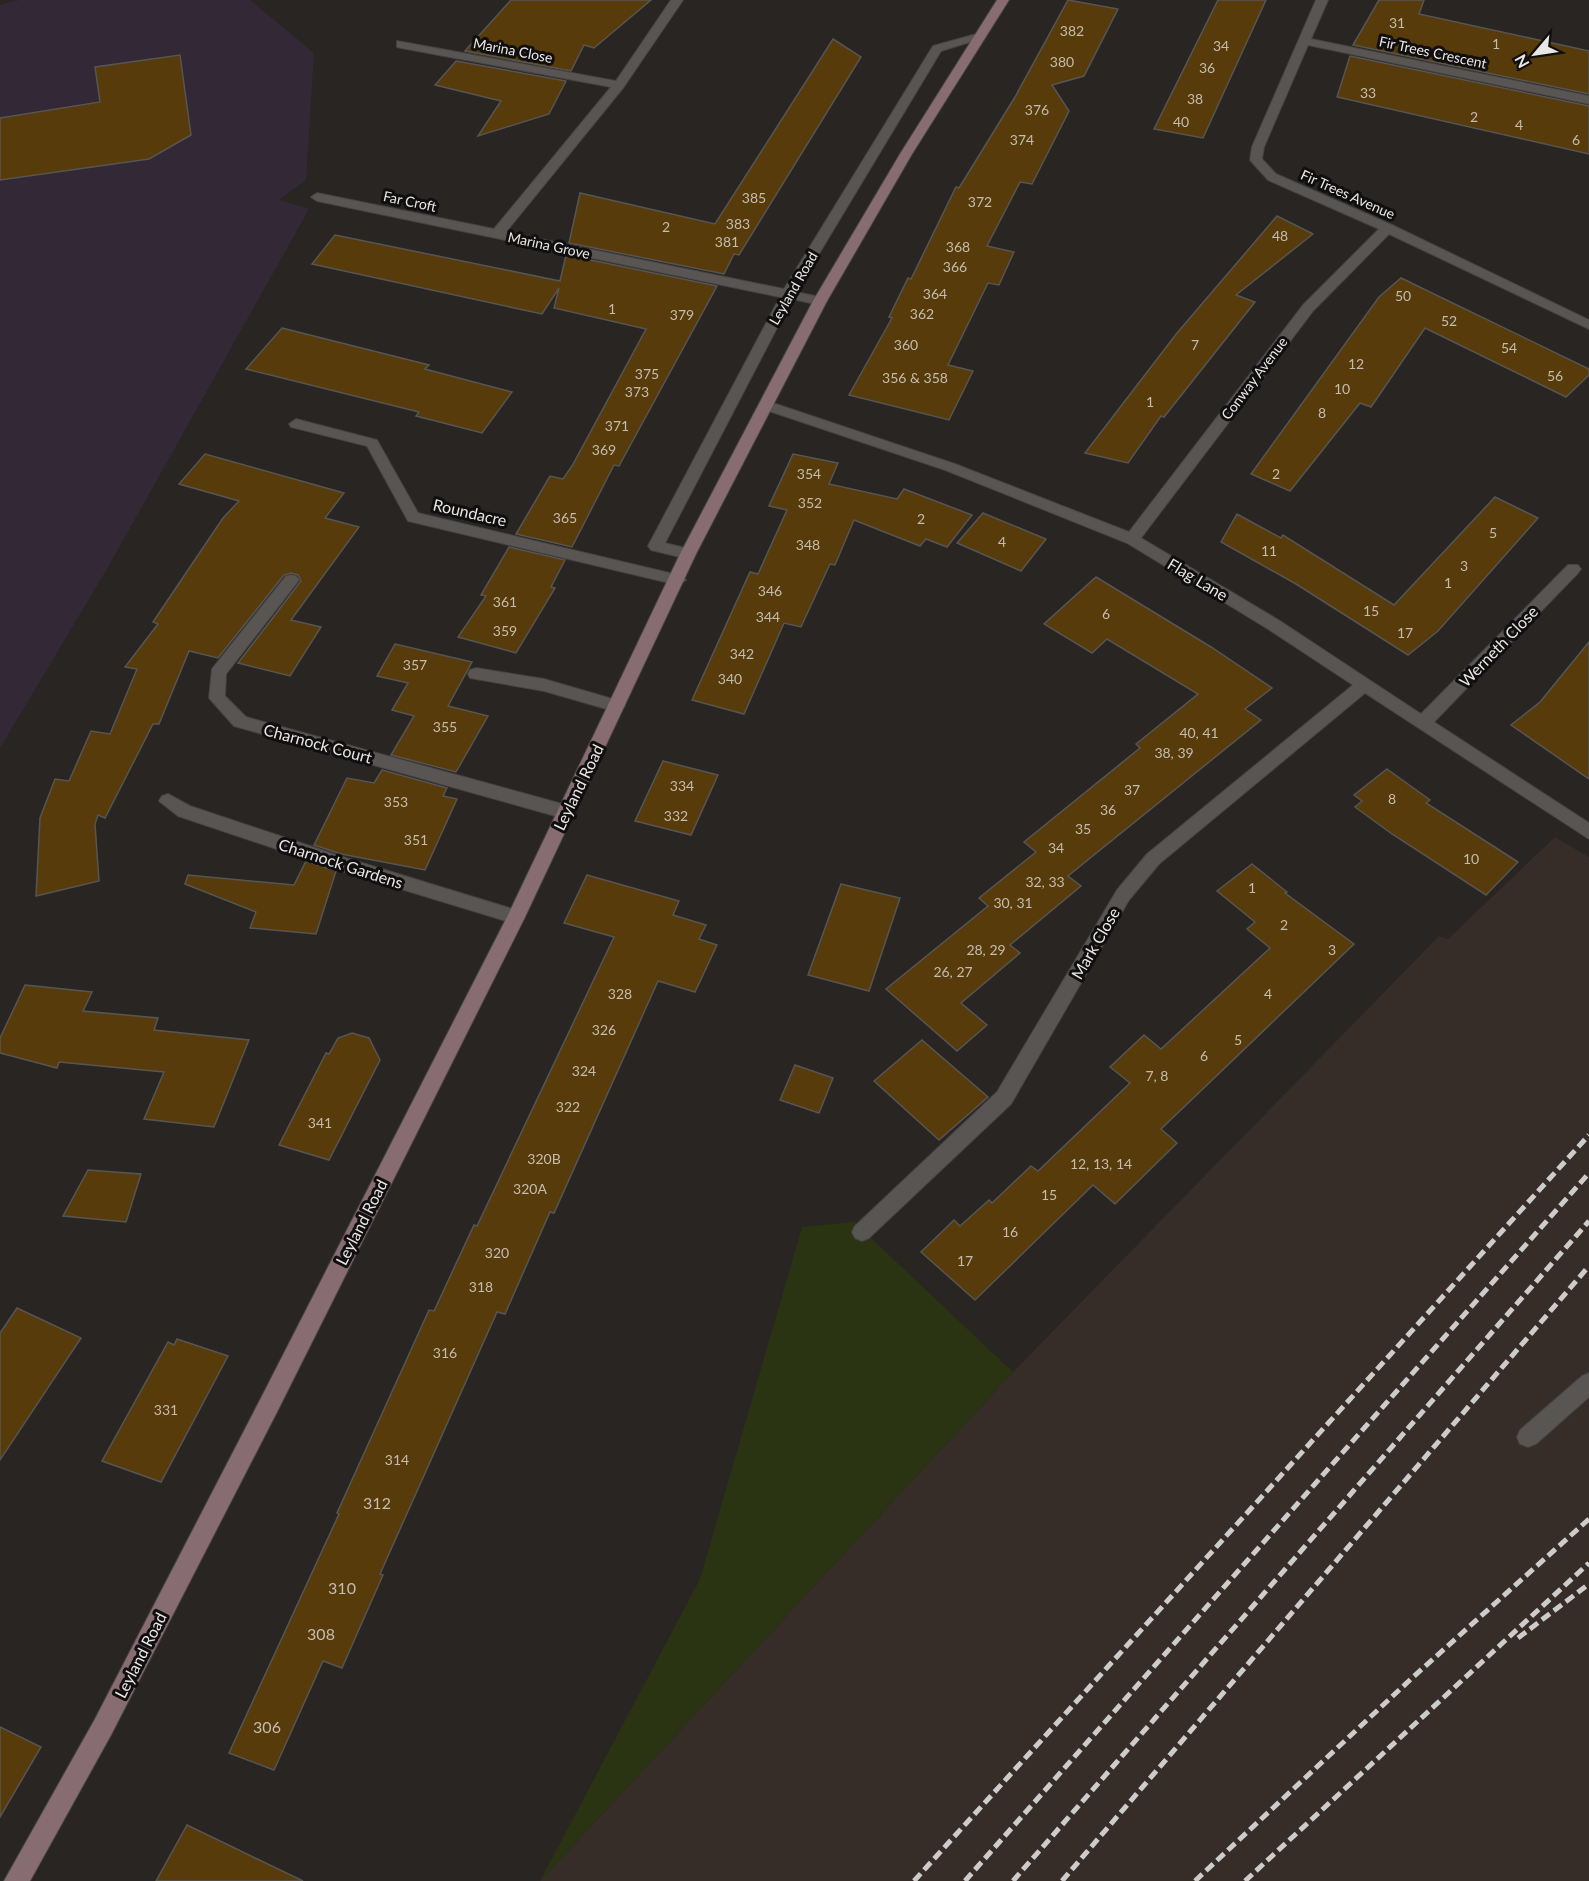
<svg xmlns="http://www.w3.org/2000/svg" width="1589" height="1881" font-family="Lato,sans-serif">
  <style>
    .built { fill: #362d29 }
    .education { fill: #332836 }
    .green { fill: #2a3412 }
    .building { fill: #573b0b; stroke: #575553; stroke-width: 1.5 }
    .lines { fill: none; stroke-linecap: round; stroke-linejoin: round }
    .lane-casing { stroke: #454241; stroke-width: 2 }
    .street-casing { stroke: #454241; stroke-width: 2 }
    .secondary-casing { stroke: #454241; stroke-width: 2 }
    .lane { fill: #585553; fill-rule: evenodd }
    .street { fill: #585553; fill-rule: evenodd }
    .secondary { fill: #876c72; fill-rule: evenodd }
    .rail { stroke: #cecccb; stroke-width: 5; stroke-dasharray: 10 5; stroke-linecap: butt }
    .labels { text-anchor: middle; dominant-baseline: central; stroke-width: 6; stroke-linejoin: round; paint-order: stroke }
    .number-label { font-size: 14px; fill: #c4bcaf }
    .far-street-label { font-size: 14px; fill: #e9e7e6; stroke: #100e0e }
    .street-label { font-size: 16px; fill: #e9e7e6; stroke: #100e0e }
    .near-number-label { font-size: 16px; fill: #c4bcaf }
  </style>
  <rect width="100%" height="100%" fill="#282523"/>
  <path class="built" d="M1555 837 1589 857V1881H540L1013 1372 1439 936 1448 939Z"/>
  <path class="education" d="M19 0H250L314 53 306 180 279 200 309 209 107 569 0 748V5Z"/>
  <path class="green" d="M854 1222 1013 1372 540 1881 700 1579 802 1227Z"/>
  <g class="building">
    <path d="M511 0H651L594 48 584 45 571 71 465 51Z"/>
    <path d="M1068 0 1118 9 1084 76 1052 85 1069 111 1032 184 1020 182 987 246 1014 252 999 285 988 283 948 365 973 371 949 420 849 395 892 318 889 317 908 278 911 279 956 187 959 188 1015 97Z"/>
    <path d="M1218 0H1266L1203 138 1154 129Z"/>
    <path d="M1379 0H1424L1419 14 1589 51V94L1353 45Z"/>
    <path d="M833 39 861 57 739 255 734 254 724 274 569 243 580 193 715 224Z"/>
    <path d="M180 55 191 135 149 159 0 180V118L100 102 95 67Z"/>
    <path d="M1350 56 1589 106V154L1337 97Z"/>
    <path d="M456 61 566 81 549 114 478 136 501 101 435 85Z"/>
    <path d="M1277 216 1313 234 1236 295 1255 302 1164 417 1161 416 1128 463 1085 453 1177 333Z"/>
    <path d="M335 235 560 281 566 255 717 286 619 466 614 465 572 547 516 534 550 476 563 479 572 466 646 329 554 308 559 288 542 314 312 264Z"/>
    <path d="M1401 278 1589 369V375L1566 397 1425 328 1371 407 1360 403 1290 491 1251 474 1379 297Z"/>
    <path d="M282 328 429 365 425 369 512 392 482 433 416 416 419 412 246 369Z"/>
    <path d="M205 454 344 493 325 518 359 527 291 620 321 627 290 676 238 663 301 581 298 575 291 573 284 575 218 658 189 651 159 724H153L105 818 98 815 95 824 99 881 36 896 40 818 55 779 69 781 91 731 110 734 137 669 125 667 158 624 153 622 223 518 239 501 179 484Z"/>
    <path d="M793 454 838 463 829 484 897 499 904 489 972 515 947 547 926 539 920 546 854 520 835 565 830 564 801 627 784 623 744 714 692 700 750 572 758 574 787 510 769 506Z"/>
    <path d="M1495 497 1538 518 1438 631 1408 655 1296 584 1221 542 1237 514 1281 538 1283 535 1394 605Z"/>
    <path d="M983 513 1046 539 1021 571 957 543Z"/>
    <path d="M509 547 565 560 551 587 555 588 516 653 458 637 486 596 481 595Z"/>
    <path d="M1096 577 1211 647 1272 688 1245 709 1261 720 1068 876 1081 886 1010 945 1020 953 961 1003 987 1025 957 1051 886 989 988 906 979 898 1036 852 1024 842 1140 748 1136 744 1198 694 1107 639 1092 653 1044 624Z"/>
    <path d="M1589 642V779L1511 725 1540 702Z"/>
    <path d="M395 644 472 662 448 706 488 716 456 772 391 755 414 716 392 710 408 683 377 676Z"/>
    <path d="M663 761 718 775 691 835 635 821Z"/>
    <path d="M1387 769 1430 800 1426 803 1518 862 1486 895 1392 834 1355 807 1362 801 1354 795Z"/>
    <path d="M382 770 447 788 443 796 457 799 425 870 341 854 314 845 347 778 374 783Z"/>
    <path d="M306 861 336 871 316 934 250 928 256 912 185 884 188 875 294 885Z"/>
    <path d="M1252 864 1287 892 1285 893 1354 944 1161 1129 1177 1143 1115 1204 1093 1185 975 1300 921 1252 954 1220 960 1226 989 1200 992 1203 1031 1166 1038 1171 1130 1083 1110 1067 1144 1035 1161 1049 1270 948 1247 929 1255 922 1217 891Z"/>
    <path d="M587 875 679 901 673 915 706 925 699 939 717 945 695 992 658 981 554 1213 550 1212 505 1314 497 1312 380 1574 383 1575 342 1668 323 1661 274 1770 229 1753 339 1514 337 1513 429 1310 434 1311 474 1225 477 1226 614 937 564 923Z"/>
    <path d="M841 884 900 898 869 991 808 975Z"/>
    <path d="M25 985 92 992 83 1011 158 1018 154 1030 249 1040 214 1127 144 1119 164 1072 59 1062 57 1068 0 1053V1038Z"/>
    <path d="M352 1033 369 1038 380 1060 329 1160 279 1145 326 1053 329 1054 338 1038Z"/>
    <path d="M922 1040 988 1097 939 1140 874 1081Z"/>
    <path d="M795 1065 833 1078 819 1113 780 1100Z"/>
    <path d="M88 1170 141 1174 126 1222 63 1216Z"/>
    <path d="M17 1308 81 1338 0 1460V1333Z"/>
    <path d="M177 1339 228 1356 161 1482 102 1461 168 1342 174 1345Z"/>
    <path d="M0 1727 41 1747 0 1817Z"/>
    <path d="M187 1825 303 1881H156Z"/>
  </g>
  <g class="lines">
    <g class="lane-casing">
      <g id="lane">
        <path d="M476 668 544 679 623 702 625 706 617 712 544 691 470 678 468 674 470 670Z"/>
        <path d="M1589 1373V1397L1536 1444 1528 1447 1520 1444 1517 1437 1520 1430 1582 1376Z"/>
      </g>
    </g>
    <g class="street-casing">
      <g id="street">
        <path d="M671 0H683L623 88 506 232 784 289 933 46 980 33 986 37 941 51 796 292 825 298 827 301 820 305 792 299 665 543 693 550 696 554 688 559 651 550 648 546 780 297 317 201 311 197 317 193 494 229 611 87 401 48 397 47V41L616 81Z"/>
        <path d="M1316 0H1328L1311 39 1589 96V104L1308 45 1264 147 1262 159 1276 174 1392 225 1589 320V329L1389 234 1313 311 1141 538 1280 621 1421 714 1568 565H1578L1581 569 1578 573 1434 722 1589 823V839L1365 693 1159 864 1129 900 1011 1104 869 1238 862 1241 855 1238 852 1232 855 1226 997 1092 1117 890 1147 854 1353 685 1268 629 1127 543 945 470 763 409 761 406 768 401 773 403 955 464 1129 532 1303 305 1379 229 1268 180 1250 160 1252 147Z"/>
        <path d="M296 419 377 440 418 513 678 575 686 580 678 585 408 521 367 446 291 427 289 424Z"/>
        <path d="M291 575 296 576 299 580 296 584 226 674 225 696 246 717 566 805 572 807 575 812 572 817 566 819 234 726 209 698 212 669 286 576Z"/>
        <path d="M168 794 190 806 346 858 516 910 522 912 525 917 522 922 516 924 345 872 178 816 159 801 162 796Z"/>
      </g>
    </g>
    <g class="secondary-casing">
      <path id="secondary" d="M997 0H1009L912 154 827 301 696 554 525 917 277 1412 111 1735 30 1881H4L95 1719 261 1398 507 917 680 554 813 301 900 154Z"/>
    </g>
    <use href="#lane" class="lane"/>
    <use href="#street" class="street"/>
    <use href="#secondary" class="secondary"/>
    <g class="rail">
      <path d="M1518 1638 1589 1584"/>
      <path d="M914 1881 1589 1135"/>
      <path d="M965 1881 1589 1173"/>
      <path d="M1013 1881 1589 1221"/>
      <path d="M1062 1881 1589 1266"/>
      <path d="M1195 1881 1412 1678 1589 1519"/>
      <path d="M1245 1881 1589 1563"/>
    </g>
  </g>
  <g class="labels">
    <g class="number-label">
      <text x="1397" y="22">31</text>
      <text x="1072" y="30">382</text>
      <text x="1496" y="43">1</text>
      <text x="1221" y="45">34</text>
      <text x="1062" y="61">380</text>
      <text x="1207" y="67">36</text>
      <text x="1368" y="92">33</text>
      <text x="1195" y="98">38</text>
      <text x="1037" y="109">376</text>
      <text x="1474" y="116">2</text>
      <text x="1181" y="121">40</text>
      <text x="1519" y="124">4</text>
      <text x="1022" y="139">374</text>
      <text x="1576" y="139">6</text>
      <text x="754" y="197">385</text>
      <text x="980" y="201">372</text>
      <text x="738" y="223">383</text>
      <text x="666" y="226">2</text>
      <text x="1280" y="235">48</text>
      <text x="727" y="241">381</text>
      <text x="958" y="246">368</text>
      <text x="955" y="266">366</text>
      <text x="935" y="293">364</text>
      <text x="1403" y="295">50</text>
      <text x="612" y="308">1</text>
      <text x="922" y="313">362</text>
      <text x="682" y="314">379</text>
      <text x="1449" y="320">52</text>
      <text x="906" y="344">360</text>
      <text x="1195" y="344">7</text>
      <text x="1509" y="347">54</text>
      <text x="1356" y="363">12</text>
      <text x="647" y="373">375</text>
      <text x="1555" y="375">56</text>
      <text x="915" y="377">356 &amp; 358</text>
      <text x="1342" y="388">10</text>
      <text x="637" y="391">373</text>
      <text x="1150" y="401">1</text>
      <text x="1322" y="412">8</text>
      <text x="617" y="425">371</text>
      <text x="604" y="449">369</text>
      <text x="809" y="473">354</text>
      <text x="1276" y="473">2</text>
      <text x="810" y="502">352</text>
      <text x="565" y="517">365</text>
      <text x="921" y="518">2</text>
      <text x="1493" y="532">5</text>
      <text x="1002" y="541">4</text>
      <text x="808" y="544">348</text>
      <text x="1269" y="550">11</text>
      <text x="1464" y="565">3</text>
      <text x="1448" y="582">1</text>
      <text x="770" y="590">346</text>
      <text x="505" y="601">361</text>
      <text x="1371" y="610">15</text>
      <text x="1106" y="613">6</text>
      <text x="768" y="616">344</text>
      <text x="505" y="630">359</text>
      <text x="1405" y="632">17</text>
      <text x="742" y="653">342</text>
      <text x="415" y="664">357</text>
      <text x="730" y="678">340</text>
      <text x="445" y="726">355</text>
      <text x="1199" y="732">40, 41</text>
      <text x="1174" y="752">38, 39</text>
      <text x="682" y="785">334</text>
      <text x="1132" y="789">37</text>
      <text x="1392" y="798">8</text>
      <text x="396" y="801">353</text>
      <text x="1108" y="809">36</text>
      <text x="676" y="815">332</text>
      <text x="1083" y="828">35</text>
      <text x="416" y="839">351</text>
      <text x="1056" y="847">34</text>
      <text x="1471" y="858">10</text>
      <text x="1045" y="881">32, 33</text>
      <text x="1252" y="887">1</text>
      <text x="1013" y="902">30, 31</text>
      <text x="1284" y="924">2</text>
      <text x="986" y="949">28, 29</text>
      <text x="1332" y="949">3</text>
      <text x="953" y="971">26, 27</text>
      <text x="620" y="993">328</text>
      <text x="1268" y="993">4</text>
      <text x="604" y="1029">326</text>
      <text x="1238" y="1039">5</text>
      <text x="1204" y="1055">6</text>
      <text x="584" y="1070">324</text>
      <text x="1157" y="1075">7, 8</text>
      <text x="568" y="1106">322</text>
      <text x="320" y="1122">341</text>
      <text x="544" y="1158">320B</text>
      <text x="1101" y="1163">12, 13, 14</text>
      <text x="530" y="1188">320A</text>
      <text x="1049" y="1194">15</text>
      <text x="1010" y="1231">16</text>
      <text x="497" y="1252">320</text>
      <text x="965" y="1260">17</text>
      <text x="481" y="1286">318</text>
      <text x="445" y="1352">316</text>
      <text x="166" y="1409">331</text>
      <text x="397" y="1459">314</text>
    </g>
    <g class="far-street-label">
      <text transform="translate(513 50) rotate(11)">Marina Close</text>
      <text transform="translate(1433 52) rotate(12)">Fir Trees Crescent</text>
      <text transform="translate(1348 194) rotate(24)">Fir Trees Avenue</text>
      <text transform="translate(410 201) rotate(12)">Far Croft</text>
      <text transform="translate(549 245) rotate(12)">Marina Grove</text>
      <text transform="translate(793 288) rotate(-60)">Leyland Road</text>
      <text transform="translate(1254 378) rotate(-53)">Conway Avenue</text>
    </g>
    <g class="street-label">
      <text transform="translate(470 512) rotate(13)">Roundacre</text>
      <text transform="translate(1198 579) rotate(31)">Flag Lane</text>
      <text transform="translate(1498 646) rotate(-46)">Werneth Close</text>
      <text transform="translate(318 743) rotate(15)">Charnock Court</text>
      <text transform="translate(578 787) rotate(-64)">Leyland Road</text>
      <text transform="translate(341 863) rotate(18)">Charnock Gardens</text>
      <text transform="translate(1095 943) rotate(-60)">Mark Close</text>
      <text transform="translate(361 1222) rotate(-63)">Leyland Road</text>
      <text transform="translate(140 1655) rotate(-63)">Leyland Road</text>
    </g>
    <g class="near-number-label">
      <text x="377" y="1502">312</text>
      <text x="342" y="1587">310</text>
      <text x="321" y="1633">308</text>
      <text x="267" y="1726">306</text>
    </g>
  </g>
  <g transform="translate(1535 54) rotate(241)" stroke="#100e0e" stroke-width="4.5" paint-order="stroke">
  <path d="M0-4.5L10 22L0 15L-10 22Z" fill="#e9e7e6"/>
  <text y="-9" font-size="16" font-weight="bold" text-anchor="middle" fill="#e9e7e6">N</text>
  </g>
</svg>
